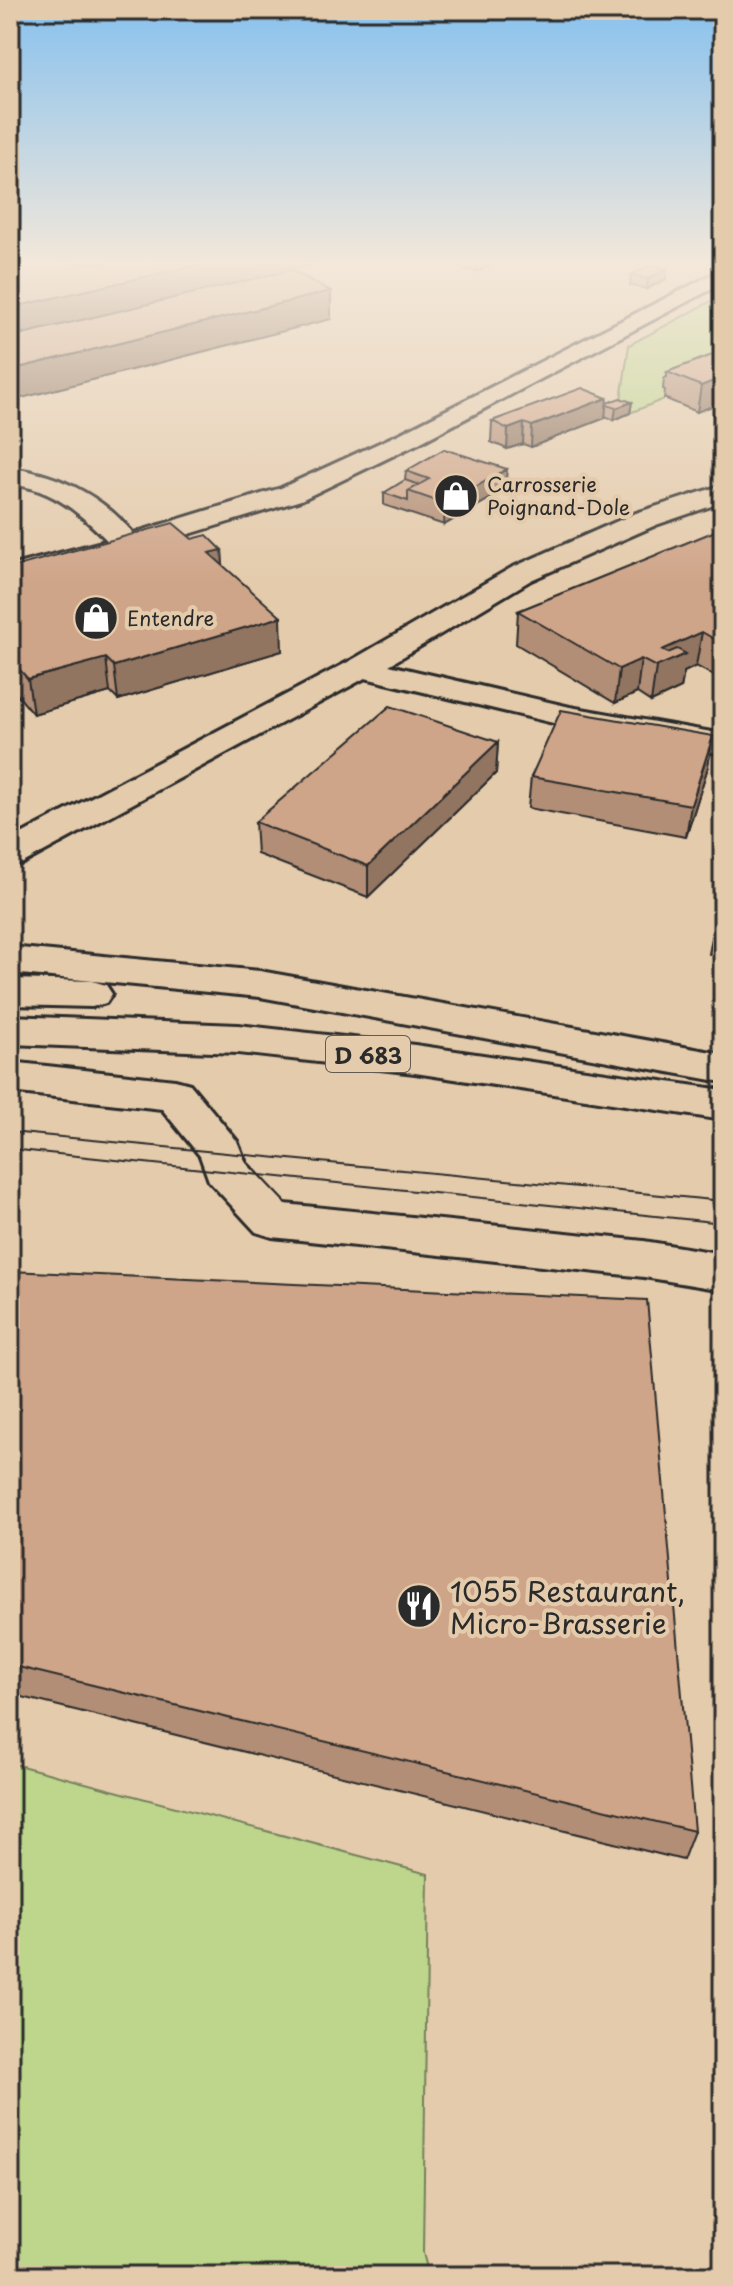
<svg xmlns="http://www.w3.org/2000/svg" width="733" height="2286" font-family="'Playpen Sans',sans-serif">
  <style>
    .green { fill: #bdd68c; stroke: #74805c; stroke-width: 2 }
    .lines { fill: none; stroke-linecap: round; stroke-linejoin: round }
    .minor-casing { stroke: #2b2b2b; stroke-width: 6 }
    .major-casing { stroke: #2b2b2b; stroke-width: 6 }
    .minor { fill: #e4cbac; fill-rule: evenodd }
    .major { fill: #e4cbac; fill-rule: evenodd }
    .tram { stroke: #2b2b2b; stroke-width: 2 }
    .wall { fill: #b28e76; stroke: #2b2b2b; stroke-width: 2 }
    .shaded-wall { fill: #917460; stroke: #2b2b2b; stroke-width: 2 }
    .building { fill: #cfa589; stroke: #2b2b2b; stroke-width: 2 }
    .labels { text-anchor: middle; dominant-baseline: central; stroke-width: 8; stroke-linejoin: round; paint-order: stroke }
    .far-poi-label { font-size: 20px; fill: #2b2b2b; stroke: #e4cbac; text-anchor: start }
    .shield { fill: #e4cbac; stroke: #625b52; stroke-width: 2 }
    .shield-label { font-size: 22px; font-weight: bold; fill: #2b2b2b }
    .near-poi-label { font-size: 28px; fill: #2b2b2b; stroke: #e4cbac; text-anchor: start }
  </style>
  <rect width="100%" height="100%" fill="#e4cbac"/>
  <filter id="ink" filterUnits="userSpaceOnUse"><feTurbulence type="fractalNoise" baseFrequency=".0125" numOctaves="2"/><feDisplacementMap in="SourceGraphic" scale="16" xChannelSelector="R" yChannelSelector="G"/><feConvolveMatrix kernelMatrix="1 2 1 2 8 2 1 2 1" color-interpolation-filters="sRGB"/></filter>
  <g filter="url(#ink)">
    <g class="green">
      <path d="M723 295V375L630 413 620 407 629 345Z"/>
      <path d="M10 1763 428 1874 423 2253 429 2276H10Z"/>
    </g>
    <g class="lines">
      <g class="minor-casing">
        <g id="minor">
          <path d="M10 468C62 474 111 500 141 544L137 550 127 552 117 550C85 518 57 489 10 484Z"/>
          <path d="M723 485V502L656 525 531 580 389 665 570 707 723 734V754L570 727 365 678 23 863 10 866V840L350 661 511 568 636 513Z"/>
          <path d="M10 1062 175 1080 190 1084 237 1141 246 1163 285 1204 644 1241 723 1254V1290L644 1277 272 1237 256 1232 209 1181 200 1156 162 1109 10 1092Z"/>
        </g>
      </g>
      <g class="major-casing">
        <g id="major">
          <path d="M723 269V283L419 443 301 500 137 550 10 584V566L117 538 281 488 401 433Z"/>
          <path d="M10 947 260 971 723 1054V1082L260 997 10 973Z"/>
          <path d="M10 979 92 981 106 985 112 994 106 1003 92 1007 10 1005Z"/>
          <path d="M10 1016 238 1025 415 1045 723 1090V1120L415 1073 238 1053 10 1044Z"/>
        </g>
      </g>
      <use href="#minor" class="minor"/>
      <use href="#major" class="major"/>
      <g class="tram">
        <path d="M10 1132 723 1201"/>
        <path d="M10 1149 723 1223"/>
      </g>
    </g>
    <g class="wall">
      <path d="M459 263H489V266L476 272 459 268Z"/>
      <path d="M667 269 666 279 647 289 630 285 631 275Z"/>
      <path d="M723 351 697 412 664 398 665 390 663 389 664 378 667 377V372Z"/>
      <path d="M632 402 630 413 614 420 605 416V418L531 447 523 444 507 449 491 442 492 421 607 403Z"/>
      <path d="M406 471 505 490 444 525 384 505V493L405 480Z"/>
      <path d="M723 528V681L696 666 684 672 681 688 651 702 637 693 615 703 516 644 518 611Z"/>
      <path d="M192 539 222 550 223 566 282 651 118 700 110 692 33 714 10 686V568Z"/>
      <path d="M498 742 496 773 368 897 257 854 255 822Z"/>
      <path d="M708 767 686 837 528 808 531 777Z"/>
      <path d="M723 892V956L709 954 715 922Z"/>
      <path d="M10 1271 694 1831 683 1860 10 1694Z"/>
    </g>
    <g class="shaded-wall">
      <path d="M184 263H321L10 338V308Z"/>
      <path d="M476 263H489V266L476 272Z"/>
      <path d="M667 269 666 279 647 289 648 279Z"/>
      <path d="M331 291V319L10 401V370Z"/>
      <path d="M723 377V402L697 412 701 386Z"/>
      <path d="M607 398 605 418 531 447 532 426Z"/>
      <path d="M632 402 630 413 614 420 616 408Z"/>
      <path d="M524 423 523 444 507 449 508 429Z"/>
      <path d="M507 469 505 490 444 525 445 504Z"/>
      <path d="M222 550 224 583 209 553Z"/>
      <path d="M281 617 282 651 118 700 114 666Z"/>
      <path d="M702 632 696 666 684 672 681 688 651 702 656 667 662 650Z"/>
      <path d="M106 658 110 692 33 714 28 679Z"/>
      <path d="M641 659 637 693 615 703 619 669Z"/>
      <path d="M713 736 708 767 686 837 691 805Z"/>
      <path d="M498 742 496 773 368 897V866Z"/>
    </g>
    <g class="building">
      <path d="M10 263H205L10 308Z"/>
      <path d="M651 265 667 269 648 279 631 275Z"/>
      <path d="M291 270 331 291 10 370V337Z"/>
      <path d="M13 326 24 333 10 337V327Z"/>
      <path d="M723 351V377L701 386 667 372Z"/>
      <path d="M582 388 607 398 532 426 524 423 508 429 492 421Z"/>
      <path d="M620 398 632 402 616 408 607 405V403Z"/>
      <path d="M444 449 507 469 445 504 408 491 429 479 406 471Z"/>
      <path d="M405 480 419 485 408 491V501L384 493Z"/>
      <path d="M173 523 192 539 207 535 222 550 209 553 281 617 114 666 106 658 28 679 10 659V568Z"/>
      <path d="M723 528V644L702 632 662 650 668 653 677 649 686 654 656 667 641 659 619 669 518 611Z"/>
      <path d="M390 706 498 742 368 866 255 822Z"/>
      <path d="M561 710 713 736 691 805 531 777Z"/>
      <path d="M723 892V923L715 922Z"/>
      <path d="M10 1271 647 1300 694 1831 10 1665Z"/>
    </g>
  </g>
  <linearGradient id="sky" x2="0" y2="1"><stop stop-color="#87c1ee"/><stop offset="0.45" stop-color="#f3e8da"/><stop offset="1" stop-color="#f3e8da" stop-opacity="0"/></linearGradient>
  <rect width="733" height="583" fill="url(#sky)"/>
  <defs>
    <g id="shop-disc" transform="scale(2.3)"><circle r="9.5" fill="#2b2b2b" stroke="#e4cbac"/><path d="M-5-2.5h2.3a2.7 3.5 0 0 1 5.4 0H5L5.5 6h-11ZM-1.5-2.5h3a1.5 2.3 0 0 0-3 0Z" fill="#fff"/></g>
    <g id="restaurant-disc" transform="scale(2.3)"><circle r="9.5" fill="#2b2b2b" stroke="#e4cbac"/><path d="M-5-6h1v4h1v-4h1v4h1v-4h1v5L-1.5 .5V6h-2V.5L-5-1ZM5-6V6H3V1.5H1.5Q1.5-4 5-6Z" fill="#fff"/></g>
  </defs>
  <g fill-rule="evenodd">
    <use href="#shop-disc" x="456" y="496"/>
    <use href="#shop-disc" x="96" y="618"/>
    <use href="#restaurant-disc" x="419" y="1606"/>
  </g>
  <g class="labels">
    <g class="far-poi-label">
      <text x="487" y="484">Carrosserie<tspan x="487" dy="23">Poignand-Dole</tspan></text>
      <text x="127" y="618">Entendre</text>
    </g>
    <rect class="shield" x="326" y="1036" width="84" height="36" rx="6"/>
    <g class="shield-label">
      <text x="368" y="1054">D 683</text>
    </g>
    <g class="near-poi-label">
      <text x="450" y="1590">1055 Restaurant,<tspan x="450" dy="32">Micro-Brasserie</tspan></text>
    </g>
  </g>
  <rect width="733" height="2286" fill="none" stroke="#e4cbac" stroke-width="40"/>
  <rect x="20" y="20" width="693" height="2246" fill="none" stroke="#2b2b2b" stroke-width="3" filter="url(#ink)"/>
</svg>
